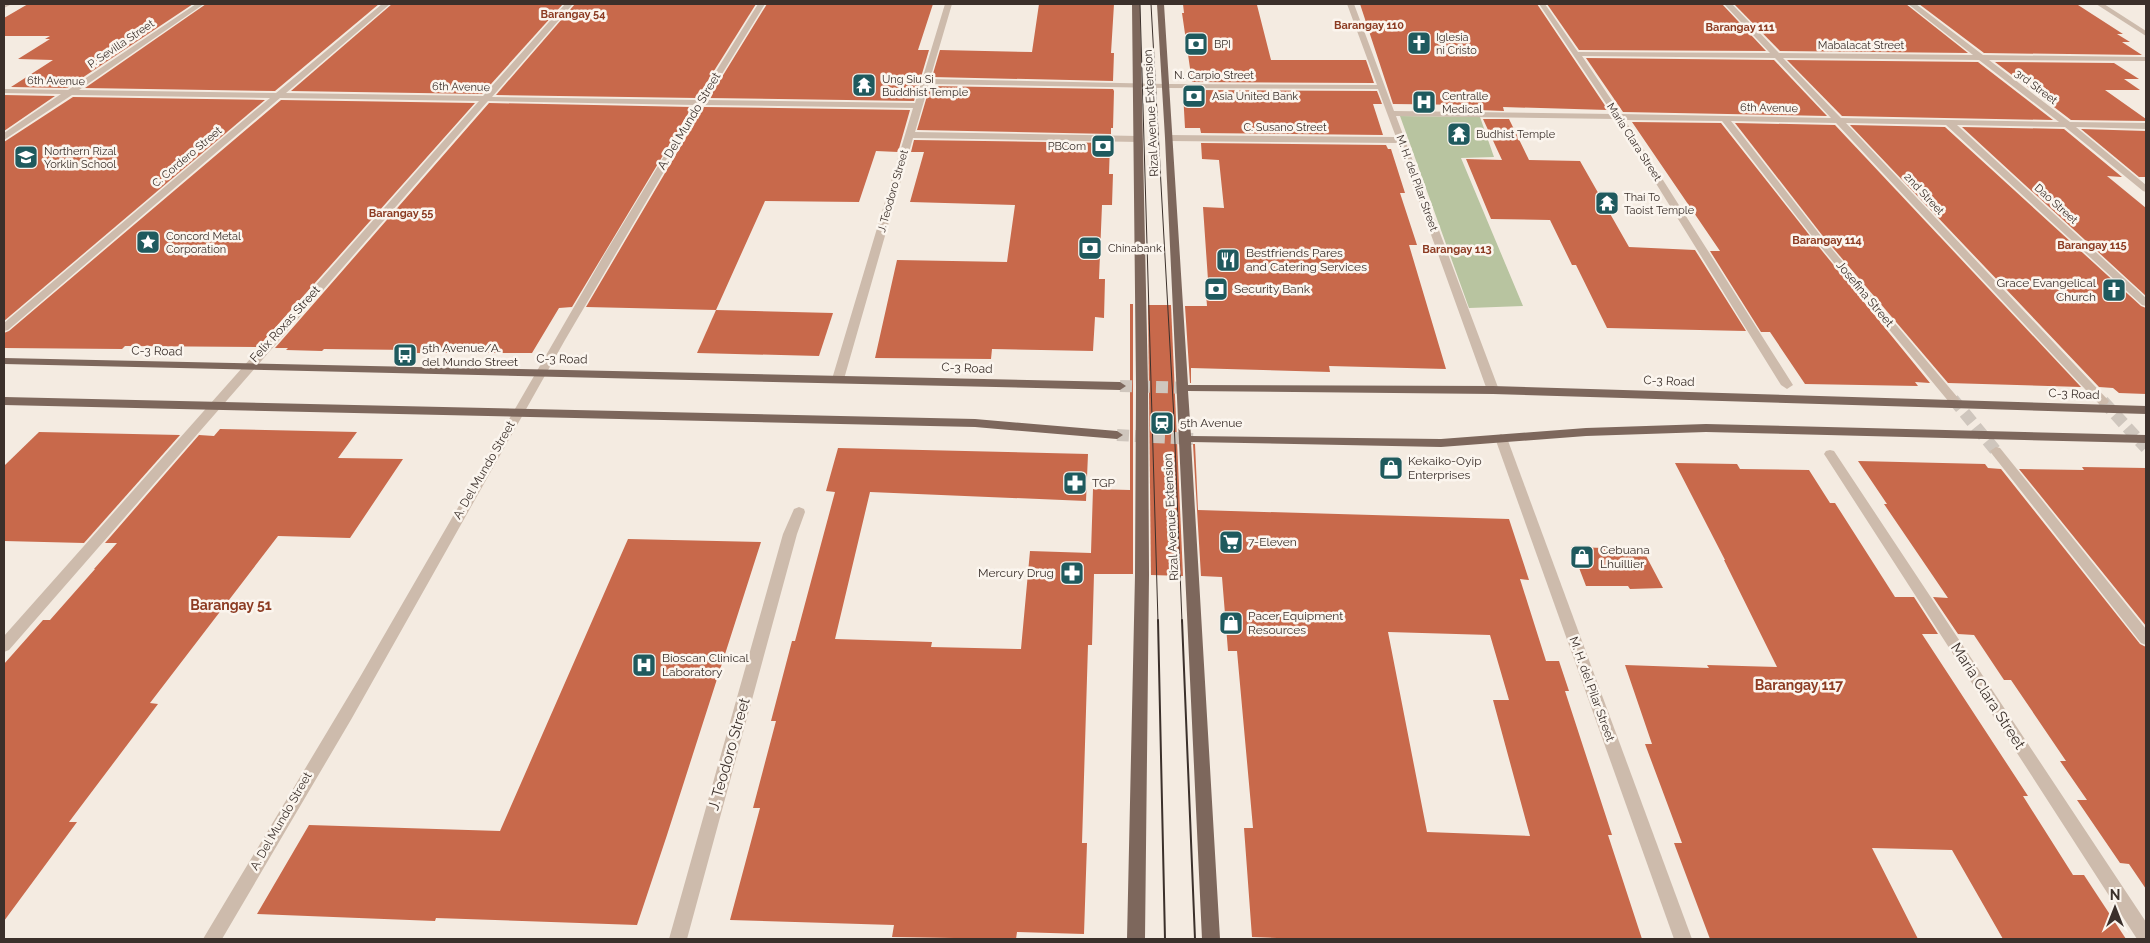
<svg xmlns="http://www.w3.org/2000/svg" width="2150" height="943" font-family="Raleway,sans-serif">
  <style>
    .green { fill: #b8c4a0 }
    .building { fill: #c8694b; fill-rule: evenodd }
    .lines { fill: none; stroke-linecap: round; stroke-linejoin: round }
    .minor-tunnel { stroke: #cfc6bd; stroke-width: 12; stroke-dasharray: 12 6; stroke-linecap: butt }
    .major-tunnel { stroke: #cfc6bd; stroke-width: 12; stroke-dasharray: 12 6; stroke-linecap: butt }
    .minor { fill: #cdbbac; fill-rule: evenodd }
    .major { fill: #7d675c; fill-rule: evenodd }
    .tram-far1 { stroke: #3b302b; stroke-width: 1 }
    .tram { stroke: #3b302b; stroke-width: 2 }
    .labels { text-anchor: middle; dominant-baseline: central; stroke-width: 5; stroke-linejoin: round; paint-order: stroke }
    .far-neighbourhood-label { font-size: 11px; font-weight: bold; fill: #8c3b22; stroke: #fbf5ee }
    .far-poi-label { font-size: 11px; fill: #3b302b; stroke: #fbf5ee; text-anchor: start }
    .far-street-label { font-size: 11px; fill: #3b302b; stroke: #fbf5ee }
    .street-label { font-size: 12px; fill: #3b302b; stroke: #fbf5ee }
    .poi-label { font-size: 12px; fill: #3b302b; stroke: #fbf5ee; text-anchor: start }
    .neighbourhood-label { font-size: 14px; font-weight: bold; fill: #8c3b22; stroke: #fbf5ee }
    .near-street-label { font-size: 15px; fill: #3b302b; stroke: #fbf5ee }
  </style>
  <rect width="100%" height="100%" fill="#f4ebe1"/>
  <path class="green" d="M1400 116 1480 117 1494 157 1461 158 1523 306 1469 308Z"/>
  <g class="building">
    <path d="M28 4H193L67 88 11 87 53 60 18 59 50 39H45L50 36H4V18Z"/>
    <path d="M206 4H379L275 91 85 88Z"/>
    <path d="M392 4H563L482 94 291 91Z"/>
    <path d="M575 4H756L697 98 496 95Z"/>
    <path d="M767 4H933L918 50H929L914 101 709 98Z"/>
    <path d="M1039 4H1114L1111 53H1114L1113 81 932 77 940 50 1032 52Z"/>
    <path d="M1183 4 1257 5 1271 60H1366L1374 83 1192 82 1182 13H1184Z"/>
    <path d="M1360 4H1537L1608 110 1503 107 1504 111 1479 110 1477 105 1393 104Z"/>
    <path d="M1547 4H1722L1766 51 1579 50Z"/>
    <path d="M1734 4H1906L1968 53 1780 51Z"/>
    <path d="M1919 4 2078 5 2123 34H2117L2130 42H2122L2142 55 1984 53Z"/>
    <path d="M1586 58 1774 60 1827 116 1623 112Z"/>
    <path d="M1787 60 1978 62 2053 120 1842 116Z"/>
    <path d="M1995 62 2114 63 2139 79H2124L2140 90H2105L2146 119V121L2071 120Z"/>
    <path d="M930 86 1113 89 1114 91 1113 128H1111V134L917 130Z"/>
    <path d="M1193 90 1377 91 1382 104H1373L1383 135 1201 133 1200 128H1185L1183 92H1193Z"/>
    <path d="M4 95 55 96 4 131Z"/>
    <path d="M73 97 265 100 4 321V142Z"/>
    <path d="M281 100 475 103 258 347 125 346 122 349 4 348V333L9 331Z"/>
    <path d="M489 103 692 107 572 307 559 308 532 353H410L412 350 324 349 322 351 286 350 288 348H275Z"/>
    <path d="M704 107 910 110 898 152 876 151 859 202 765 201 716 310 586 307Z"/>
    <path d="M1483 119H1509L1529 160 1580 161 1629 247 1695 250 1746 331 1607 328 1576 265H1572L1550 220 1491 219 1466 159 1502 160Z"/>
    <path d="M1632 122 1721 123 1814 241 1930 383 1915 382 1918 386 1805 384 1770 332H1761L1710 251H1720Z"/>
    <path d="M1735 123 1835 125 2081 387 1948 383 1822 235Z"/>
    <path d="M1850 125 1945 127 2141 306 2146 308V394L2119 393 2113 388 2099 387Z"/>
    <path d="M1962 127 2064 129 2122 177 2107 176 2146 208V296Z"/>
    <path d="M2081 129 2146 131V177H2139Z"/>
    <path d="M914 140 1110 143 1109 174H1113L1112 205H1102L1099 279H1105L1104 318 1095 317 1093 351 992 349 991 359 875 358 897 260 1007 262 1015 205 910 202 924 152H911Z"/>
    <path d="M1201 143 1386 145 1388 149H1391L1405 193H1400L1417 245H1409L1446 369 1329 366 1330 372 1191 368V383H1190L1185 306H1207L1205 280H1208L1203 207 1224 208 1219 160 1202 159Z"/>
    <path d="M1130 304H1133V574H1094L1092 645H1088L1082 843H1087L1084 934 1017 932 1016 939 892 937 894 925 730 920 760 808H753L776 721H771L792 641H795L835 492 826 491 838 448 1088 454 1086 501 870 492 835 639 932 642 931 647 1021 649 1030 551 1091 553 1093 489 1130 490Z"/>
    <path d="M1148 305H1171L1183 576 1151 575Z"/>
    <path d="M716 310 833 313 819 356 697 353Z"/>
    <path d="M220 429 357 432 338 458 403 459 350 538 278 536 150 703 158 704 69 822H77L4 921V664L43 620H50L95 569H94L117 543H105L199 435 214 436Z"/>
    <path d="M39 432 180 435 84 543 4 541V466Z"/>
    <path d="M1193 444H1195L1198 510 1509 519 1529 580 1520 579 1546 661H1559L1569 691H1565L1612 835H1608L1642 939H1306L1252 937 1244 828H1253L1237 651H1228L1222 577 1201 576ZM1388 632 1490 635 1509 700H1493L1530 836 1427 832Z"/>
    <path d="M1858 461 1985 464 1988 468 2001 469 2140 644 2146 647V889L2129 864 2120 863 2077 800H2087L2060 761H2066L2011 680H2004L1974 635 1958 634 1933 597 1948 598 1884 504H1887Z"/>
    <path d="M1675 463 1737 464 1740 469 1809 470 1830 503H1835L1895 597H1914L1938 634H1922L2028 796H2023L2073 875H2084L2126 939H2003L1952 850 1872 848 1918 939H1710L1674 843H1682L1645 744H1652L1625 665 1709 668 1707 665 1777 667 1724 560H1725Z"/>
    <path d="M2082 467 2146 468V626L2019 469 2084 470Z"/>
    <path d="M628 539 761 542 667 835 637 925 436 918 435 921 257 914 309 825 500 831Z"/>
    <path d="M1571 547 1605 548 1608 555 1645 554 1663 588 1630 589 1628 586H1586Z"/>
  </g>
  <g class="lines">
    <g class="minor-tunnel">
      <path d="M1953 399 1996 451"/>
      <path d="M2103 401 2146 448"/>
    </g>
    <g class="major-tunnel">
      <path d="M1120 386 1190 388"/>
      <path d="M1117 435 1193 439"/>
    </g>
    <g class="minor">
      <path d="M4 4H12L4 8Z"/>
      <path d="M196 4H204L79 90 276 93 382 4H390L286 93 483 96 565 4H573L492 97 698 100 758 4H765L706 100 915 103 945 4H952L930 79 1166 84 1377 85 1347 4H1354L1394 111 1613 114 1539 4H1545L1578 52 1770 53 1724 4H1732L1779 53 1973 55 1908 4H1916L1983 55 2146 57V61L1989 60 2070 122 2146 123V129L2076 127 2146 185V192L2143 191 2065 127 1957 125 2146 298V306L2142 305 1946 125 1846 123 2109 401 2107 404H2099L1836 123 1731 121 1821 236 1959 399 1957 402H1949L1815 240 1722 121 1625 120 1793 385 1787 389 1781 385 1616 119 1396 116 1499 390 1493 394 1487 390 1398 143 1169 141 1165 138 1169 135 1396 137 1378 89 1166 88 929 84 915 132 1139 136 1143 139 1139 142 913 138 844 379 838 383 832 379 913 108 703 105 565 340 352 718 222 939H203L360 677 604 255 695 105 488 101 9 650 4 652V636L479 101 280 98 8 330 4 331V323L270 98 72 95 4 140V133L61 94 4 93V89L68 90ZM1582 56 1775 58 1831 118 1621 114ZM1783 58 1979 60 2059 122 1841 118Z"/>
      <path d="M2096 4H2104L2146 31V36Z"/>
      <path d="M1501 434 1507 438 1692 939H1674L1495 438Z"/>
      <path d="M1996 447 2000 448 2146 629V645L2141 643 1992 454 1990 451Z"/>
      <path d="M1830 450 1834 451 2146 922V939H2137L1826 457 1824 454 1826 451Z"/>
      <path d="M799 507 804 509 805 512 797 534 687 939H669L783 534 794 509Z"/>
    </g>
    <g class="major">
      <path d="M1132 4H1140L1148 387 1149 575 1145 939H1127L1135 575 1136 387Z"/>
      <path d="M1157 4H1164L1188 385 1493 386 2146 406V414L1493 394 1188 391 1191 436 1441 439 1586 428 1706 424 2146 435V443L1706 432 1586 436 1441 447 1191 442 1220 939H1202L1165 138Z"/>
      <path d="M4 358 1120 382 1126 386 1120 390 4 364Z"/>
      <path d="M4 397 975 419 1117 431 1123 435 1117 439 975 427 4 405Z"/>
    </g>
    <g class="tram-far1">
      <path d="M1140 4 1158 622"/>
      <path d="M1151 4 1174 419 1182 622"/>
    </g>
    <g class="tram">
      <path d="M1158 620 1165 939"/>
      <path d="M1182 620 1195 939"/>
    </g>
  </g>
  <defs>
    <g id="church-square" transform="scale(1.25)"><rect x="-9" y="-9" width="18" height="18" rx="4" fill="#1f5a5e" stroke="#fbf5ee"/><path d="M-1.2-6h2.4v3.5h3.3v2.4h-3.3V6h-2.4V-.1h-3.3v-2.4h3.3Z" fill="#fff"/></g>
    <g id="bank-square" transform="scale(1.25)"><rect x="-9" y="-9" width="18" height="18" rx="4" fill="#1f5a5e" stroke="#fbf5ee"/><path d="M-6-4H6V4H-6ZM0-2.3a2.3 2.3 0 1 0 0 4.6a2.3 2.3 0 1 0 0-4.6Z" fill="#fff"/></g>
    <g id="temple-square" transform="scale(1.25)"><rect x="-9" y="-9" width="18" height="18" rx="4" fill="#1f5a5e" stroke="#fbf5ee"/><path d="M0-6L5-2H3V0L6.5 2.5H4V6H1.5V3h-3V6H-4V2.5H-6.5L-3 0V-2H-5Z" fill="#fff"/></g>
    <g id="hospital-square" transform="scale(1.25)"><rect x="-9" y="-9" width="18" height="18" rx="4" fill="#1f5a5e" stroke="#fbf5ee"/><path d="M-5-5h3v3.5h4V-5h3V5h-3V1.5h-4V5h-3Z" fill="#fff"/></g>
    <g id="school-square" transform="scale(1.25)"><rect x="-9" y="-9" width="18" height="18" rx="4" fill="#1f5a5e" stroke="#fbf5ee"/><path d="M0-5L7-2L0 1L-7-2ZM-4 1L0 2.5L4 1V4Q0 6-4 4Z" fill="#fff"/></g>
    <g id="sight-square" transform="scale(1.25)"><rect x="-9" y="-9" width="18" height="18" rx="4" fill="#1f5a5e" stroke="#fbf5ee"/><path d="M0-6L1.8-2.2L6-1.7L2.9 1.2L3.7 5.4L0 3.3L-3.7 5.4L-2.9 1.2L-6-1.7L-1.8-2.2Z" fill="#fff"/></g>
    <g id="restaurant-square" transform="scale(1.25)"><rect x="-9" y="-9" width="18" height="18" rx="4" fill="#1f5a5e" stroke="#fbf5ee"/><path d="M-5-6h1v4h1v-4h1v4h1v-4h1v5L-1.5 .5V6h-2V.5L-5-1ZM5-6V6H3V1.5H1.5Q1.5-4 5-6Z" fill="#fff"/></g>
    <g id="bus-square" transform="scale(1.25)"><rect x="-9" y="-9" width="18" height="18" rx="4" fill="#1f5a5e" stroke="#fbf5ee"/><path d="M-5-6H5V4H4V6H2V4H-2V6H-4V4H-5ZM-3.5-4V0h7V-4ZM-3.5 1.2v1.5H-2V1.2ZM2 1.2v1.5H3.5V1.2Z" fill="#fff"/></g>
    <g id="station-square" transform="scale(1.25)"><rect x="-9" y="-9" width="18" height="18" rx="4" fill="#1f5a5e" stroke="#fbf5ee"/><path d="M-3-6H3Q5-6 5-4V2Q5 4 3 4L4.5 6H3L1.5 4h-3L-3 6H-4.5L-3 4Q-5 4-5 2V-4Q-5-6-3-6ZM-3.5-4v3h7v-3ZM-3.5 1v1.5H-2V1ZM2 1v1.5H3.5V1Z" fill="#fff"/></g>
    <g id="shop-square" transform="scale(1.25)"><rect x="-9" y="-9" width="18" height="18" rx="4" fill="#1f5a5e" stroke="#fbf5ee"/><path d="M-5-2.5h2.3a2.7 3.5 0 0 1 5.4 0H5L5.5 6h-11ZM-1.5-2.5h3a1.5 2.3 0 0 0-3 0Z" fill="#fff"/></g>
    <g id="pharmacy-square" transform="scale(1.25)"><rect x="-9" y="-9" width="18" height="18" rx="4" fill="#1f5a5e" stroke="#fbf5ee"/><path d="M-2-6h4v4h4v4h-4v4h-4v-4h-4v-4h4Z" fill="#fff"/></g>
    <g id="supermarket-square" transform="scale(1.25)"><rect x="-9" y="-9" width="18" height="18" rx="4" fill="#1f5a5e" stroke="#fbf5ee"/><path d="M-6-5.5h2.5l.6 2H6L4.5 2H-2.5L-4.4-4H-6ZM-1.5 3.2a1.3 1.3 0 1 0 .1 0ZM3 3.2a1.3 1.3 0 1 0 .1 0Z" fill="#fff"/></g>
  </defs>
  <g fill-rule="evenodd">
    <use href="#church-square" x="1419" y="43"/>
    <use href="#bank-square" x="1196" y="44"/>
    <use href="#temple-square" x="864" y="85"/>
    <use href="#bank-square" x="1194" y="96"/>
    <use href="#hospital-square" x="1424" y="102"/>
    <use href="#temple-square" x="1459" y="134"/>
    <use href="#bank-square" x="1103" y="146"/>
    <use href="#school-square" x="26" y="157"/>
    <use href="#temple-square" x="1607" y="203"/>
    <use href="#sight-square" x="148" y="242"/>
    <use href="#bank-square" x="1090" y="248"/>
    <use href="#restaurant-square" x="1228" y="260"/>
    <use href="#bank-square" x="1216" y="289"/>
    <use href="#church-square" x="2114" y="290"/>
    <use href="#bus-square" x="405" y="355"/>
    <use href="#station-square" x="1162" y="423"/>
    <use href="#shop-square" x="1391" y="468"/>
    <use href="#pharmacy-square" x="1075" y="483"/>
    <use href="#supermarket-square" x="1231" y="542"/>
    <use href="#shop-square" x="1582" y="557"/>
    <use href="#pharmacy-square" x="1072" y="573"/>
    <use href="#shop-square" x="1231" y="623"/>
    <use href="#hospital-square" x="644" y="665"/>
  </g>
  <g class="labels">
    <g class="far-neighbourhood-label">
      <text x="573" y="14">Barangay 54</text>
      <text x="1369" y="25">Barangay 110</text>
      <text x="1740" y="27">Barangay 111</text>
      <text x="401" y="213">Barangay 55</text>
      <text x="1827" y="240">Barangay 114</text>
      <text x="2092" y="245">Barangay 115</text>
      <text x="1457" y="249">Barangay 113</text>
    </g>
    <g class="far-poi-label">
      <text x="1436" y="37">Iglesia<tspan x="1436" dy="13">ni Cristo</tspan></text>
      <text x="1214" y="44">BPI</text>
      <text x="882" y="79">Ung Siu Si<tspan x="882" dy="13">Buddhist Temple</tspan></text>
      <text x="1212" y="96">Asia United Bank</text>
      <text x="1442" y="96">Centralle<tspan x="1442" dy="13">Medical</tspan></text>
      <text x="1476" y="134">Budhist Temple</text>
      <text x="1086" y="146" text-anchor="end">PBCom</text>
      <text x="44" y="151">Northern Rizal<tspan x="44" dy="13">Yorklin School</tspan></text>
      <text x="1624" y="197">Thai To<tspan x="1624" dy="13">Taoist Temple</tspan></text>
      <text x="166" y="236">Concord Metal<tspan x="166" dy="13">Corporation</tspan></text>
      <text x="1108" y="248">Chinabank</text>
    </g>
    <g class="far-street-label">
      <text transform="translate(121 44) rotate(-34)">P. Sevilla Street</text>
      <text x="1861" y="45">Mabalacat Street</text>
      <text x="1214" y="75">N. Carpio Street</text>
      <text transform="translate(56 81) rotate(1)">6th Avenue</text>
      <text transform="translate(461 87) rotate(1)">6th Avenue</text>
      <text transform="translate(2036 87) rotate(37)">3rd Street</text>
      <text transform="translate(1769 108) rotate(1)">6th Avenue</text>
      <text x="1285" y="127">C. Susano Street</text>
      <text transform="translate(1634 142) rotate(57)">Maria Clara Street</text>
      <text transform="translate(187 157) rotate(-40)">C. Cordero Street</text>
      <text transform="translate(1417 183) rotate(70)">M. H. del Pilar Street</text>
      <text transform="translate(893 191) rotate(-74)">J. Teodoro Street</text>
      <text transform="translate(1924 194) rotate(47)">2nd Street</text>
      <text transform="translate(2056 204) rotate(42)">Dao Street</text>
    </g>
    <g class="street-label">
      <text transform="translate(1151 113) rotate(-93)">Rizal Avenue Extension</text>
      <text transform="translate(689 121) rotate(-59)">A. Del Mundo Street</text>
      <text transform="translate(1865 294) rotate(50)">Josefina Street</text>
      <text transform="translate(285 324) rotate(-48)">Felix Roxas Street</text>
      <text transform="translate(157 351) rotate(1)">C-3 Road</text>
      <text transform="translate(562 359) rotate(1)">C-3 Road</text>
      <text transform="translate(967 368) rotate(2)">C-3 Road</text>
      <text transform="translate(1669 381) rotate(2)">C-3 Road</text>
      <text transform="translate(2074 394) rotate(2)">C-3 Road</text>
      <text transform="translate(484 470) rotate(-60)">A. Del Mundo Street</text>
      <text transform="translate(1171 517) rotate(-93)">Rizal Avenue Extension</text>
      <text transform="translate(1592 689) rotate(70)">M. H. del Pilar Street</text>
      <text transform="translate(281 821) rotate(-60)">A. Del Mundo Street</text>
    </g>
    <g class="poi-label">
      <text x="1246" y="253">Bestfriends Pares<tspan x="1246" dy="14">and Catering Services</tspan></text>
      <text x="2096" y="283" text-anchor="end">Grace Evangelical<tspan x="2096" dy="14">Church</tspan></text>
      <text x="1234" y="289">Security Bank</text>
      <text x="422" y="348">5th Avenue/A.<tspan x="422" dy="14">del Mundo Street</tspan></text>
      <text x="1180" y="423">5th Avenue</text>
      <text x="1408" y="461">Kekaiko-Oyip<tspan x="1408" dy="14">Enterprises</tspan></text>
      <text x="1092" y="483">TGP</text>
      <text x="1248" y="542">7-Eleven</text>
      <text x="1600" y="550">Cebuana<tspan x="1600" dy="14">Lhuillier</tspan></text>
      <text x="1054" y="573" text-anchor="end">Mercury Drug</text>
      <text x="1248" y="616">Pacer Equipment<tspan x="1248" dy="14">Resources</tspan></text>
      <text x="662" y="658">Bioscan Clinical<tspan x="662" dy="14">Laboratory</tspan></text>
    </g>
    <g class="neighbourhood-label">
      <text x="231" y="605">Barangay 51</text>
      <text x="1799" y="685">Barangay 117</text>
    </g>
    <g class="near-street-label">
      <text transform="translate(1988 696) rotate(57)">Maria Clara Street</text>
      <text transform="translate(729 754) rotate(-74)">J. Teodoro Street</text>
    </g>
  </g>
  <rect width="2150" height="943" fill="none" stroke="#3b302b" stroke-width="10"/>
  <g transform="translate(2115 908)" stroke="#fbf5ee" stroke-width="4" paint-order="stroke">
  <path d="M0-4L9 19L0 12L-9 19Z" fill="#3b302b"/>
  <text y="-8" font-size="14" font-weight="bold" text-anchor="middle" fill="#3b302b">N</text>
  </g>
</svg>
